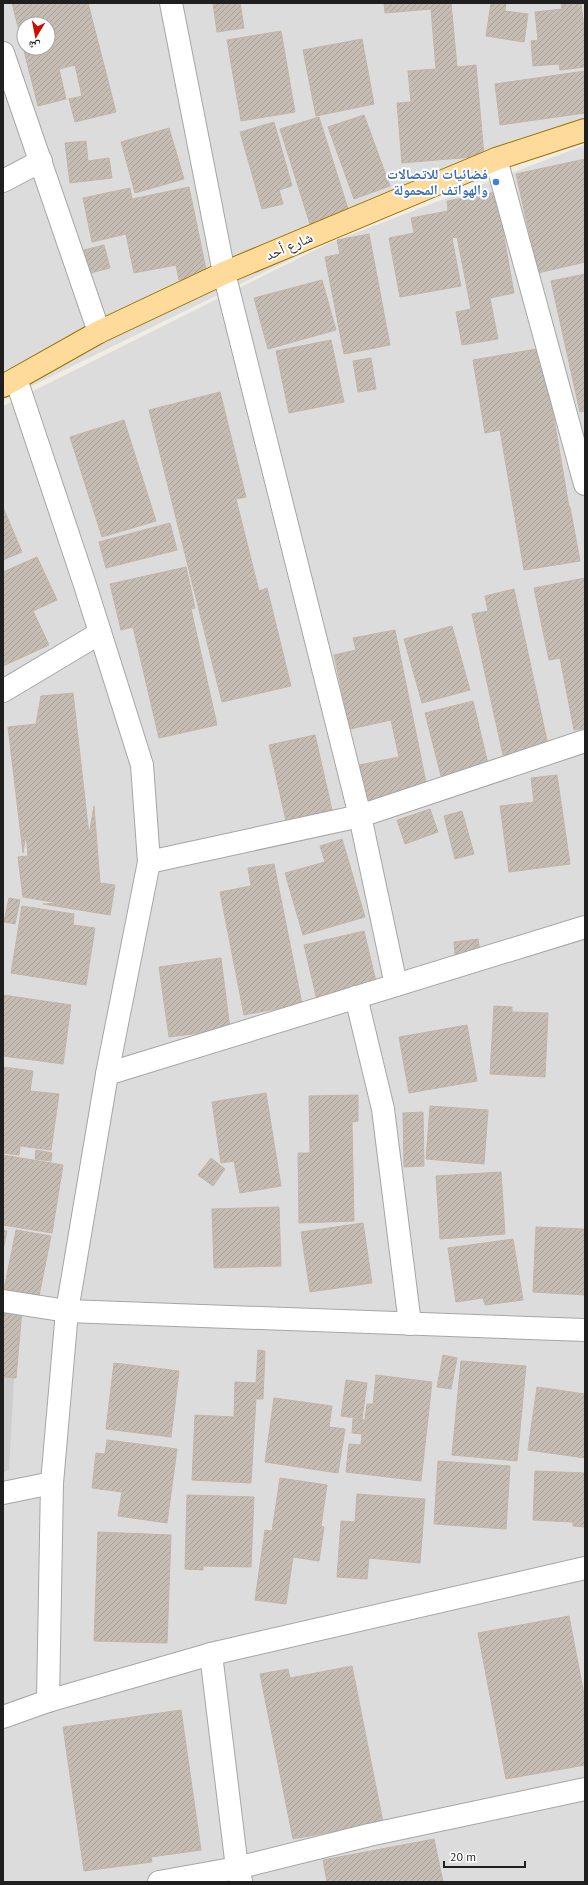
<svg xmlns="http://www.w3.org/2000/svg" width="588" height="1885" font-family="'PT Sans','Noto Naskh Arabic',sans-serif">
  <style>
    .residential { fill: #dddcdc; fill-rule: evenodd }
    .religious { fill: #cdcdcd }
    .building { fill: url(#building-hatch); stroke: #c3b5a7; fill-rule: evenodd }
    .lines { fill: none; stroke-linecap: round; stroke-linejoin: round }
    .street-casing { stroke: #a6a6a6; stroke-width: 24 }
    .primary-casing { stroke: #9a7200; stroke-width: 24 }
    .street { stroke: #fff; stroke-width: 22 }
    .primary { stroke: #ffdb9b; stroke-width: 22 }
    .shop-dot { fill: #3f7fe0; stroke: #fff; stroke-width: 1.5 }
    .labels { text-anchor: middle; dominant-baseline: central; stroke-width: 4; stroke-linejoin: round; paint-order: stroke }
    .shop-label { font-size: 14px; font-weight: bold; fill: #366cbe; stroke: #fff; text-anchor: end }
    .street-label { font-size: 14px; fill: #1f1f1f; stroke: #fff }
  </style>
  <defs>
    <pattern id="building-hatch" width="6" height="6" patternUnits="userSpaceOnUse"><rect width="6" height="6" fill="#c5bcb4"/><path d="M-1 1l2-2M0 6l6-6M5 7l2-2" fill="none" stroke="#a9a19a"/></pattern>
  </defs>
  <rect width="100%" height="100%" fill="#f0ede5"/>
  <g class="residential">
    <path d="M3 3H585V124L496 159 3 400ZM24 24H48V48H24Z"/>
    <path d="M585 145V1882H3V406L329 243Z"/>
  </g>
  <path class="religious" d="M3 1378H14L9 1470 3 1472Z"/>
  <g class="building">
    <path d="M12 3H88L116 112 75 122 69 99 82 96 75 65 59 69 66 99 38 106ZM24 24H48V48H24Z"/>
    <path d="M213 3H240L244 28 217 32Z"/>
    <path d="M384 3H451L457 67 476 65 484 156 402 163 397 103 411 102 408 71 436 69 431 9 385 13Z"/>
    <path d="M491 3H506L505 11 528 14 524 42 486 36Z"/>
    <path d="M561 3H581L585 37V67L560 70 559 64 533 66 531 41 538 40 535 12 562 9Z"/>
    <path d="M281 31 295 112 241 121 227 40Z"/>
    <path d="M362 39 374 104 316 116 303 50Z"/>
    <path d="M585 71V113L500 125 495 84Z"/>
    <path d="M364 115 390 186 354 199 328 127Z"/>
    <path d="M319 117 349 212 310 224 280 129Z"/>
    <path d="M274 122 292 186 279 190 283 204 262 209 240 132Z"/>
    <path d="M169 128 184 179 135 193 121 142Z"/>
    <path d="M86 141 88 161 109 158 112 178 70 183 65 143Z"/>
    <path d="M585 159V262L538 273 516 174Z"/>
    <path d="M189 187 207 274 179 280 176 265 134 273 126 234 92 242 83 198 130 188 132 199Z"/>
    <path d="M496 192 514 293 490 298 498 339 462 345 456 312 471 309 457 237 452 238 461 286 400 297 389 238 414 233 411 218 448 211 447 201Z"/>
    <path d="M369 234 390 345 344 354 325 257 340 254 337 240Z"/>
    <path d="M104 245 110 268 90 273 84 250Z"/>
    <path d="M585 274V411L580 412 551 281Z"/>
    <path d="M322 280 336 330 268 349 254 298Z"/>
    <path d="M331 340 344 402 289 413 276 351Z"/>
    <path d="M542 348 569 507H570L580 561 524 570 500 430 485 433 473 360Z"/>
    <path d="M371 358 376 389 358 392 353 361Z"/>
    <path d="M220 392 246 497 236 499 259 591 267 588 291 686 222 702 149 410Z"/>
    <path d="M124 420 156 521 102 537 70 437Z"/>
    <path d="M3 507 22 552 3 560Z"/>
    <path d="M170 523 177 550 106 568 99 542Z"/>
    <path d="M37 557 57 600 33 611 49 645 3 666V572Z"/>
    <path d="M186 567 195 608 191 609 217 725 159 738 133 627 121 630 110 584Z"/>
    <path d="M585 578V728L574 730 560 658 549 660 534 588Z"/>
    <path d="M514 589 548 745 503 755 472 614 488 611 485 596Z"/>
    <path d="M452 626 470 690 422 703 404 639Z"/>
    <path d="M395 630 428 792 367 804 359 765 399 757 391 720 350 729 334 655 356 650 353 638Z"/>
    <path d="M73 693 89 835 94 806 100 883 115 885 110 915 43 904 59 903 23 897 18 857 28 856 26 834 23 853 8 727 36 724 41 696Z"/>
    <path d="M473 701 488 764 441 776 425 713Z"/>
    <path d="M315 735 332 810 286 821 269 745Z"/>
    <path d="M557 775 570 864 509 872 500 806 534 802 531 778Z"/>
    <path d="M430 809 438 832 405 844 397 820Z"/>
    <path d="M462 811 474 854 455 859 444 816Z"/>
    <path d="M342 839 365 917 303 935 285 873 325 862 320 846Z"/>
    <path d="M274 864 302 1004 244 1015 220 892 251 886 248 868Z"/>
    <path d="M9 898 20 900 15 924 4 922Z"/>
    <path d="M22 906 74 914 73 925 95 928 86 985 11 973Z"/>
    <path d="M364 931 377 986 317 1000 304 945Z"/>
    <path d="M478 939 480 952 455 955 454 942Z"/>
    <path d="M221 958 230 1029 169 1037 159 967Z"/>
    <path d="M3 995 71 1005 63 1064 3 1056Z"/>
    <path d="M494 1006 512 1007V1012L548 1013 545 1077 490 1074Z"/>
    <path d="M467 1025 477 1081 409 1093 399 1037Z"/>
    <path d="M3 1067 33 1071 30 1091 59 1094 51 1150 20 1146 19 1155 3 1153Z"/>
    <path d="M266 1093 281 1186 240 1193 234 1161 221 1163 212 1102Z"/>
    <path d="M358 1095V1121L352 1122 354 1221 299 1223 298 1153H310L309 1096Z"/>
    <path d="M430 1106 488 1110 484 1164 426 1159Z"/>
    <path d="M423 1112 424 1166 404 1167 403 1113Z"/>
    <path d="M36 1150 52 1153 51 1161 35 1159Z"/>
    <path d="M3 1155 63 1165 52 1233 3 1225Z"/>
    <path d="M211 1158 225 1169 213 1186 198 1175Z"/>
    <path d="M501 1172 505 1234 440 1239 436 1176Z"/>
    <path d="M279 1207 281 1266 214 1268 212 1209Z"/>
    <path d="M363 1223 372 1283 310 1292 301 1232Z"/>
    <path d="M536 1227 585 1229V1295L533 1292Z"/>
    <path d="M3 1230 7 1231 3 1250Z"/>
    <path d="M16 1230 51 1236 38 1301 3 1294Z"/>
    <path d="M513 1239 523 1300 485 1305 483 1298 456 1302 448 1248Z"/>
    <path d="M3 1308 22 1310 16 1378 3 1377Z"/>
    <path d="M258 1350 265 1351 263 1399H256L251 1483 192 1480 195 1415 234 1417 235 1382 256 1383Z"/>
    <path d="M443 1355 457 1358 451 1389 437 1387Z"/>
    <path d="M461 1361 526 1366 517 1461 452 1455Z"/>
    <path d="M114 1363 179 1371 171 1437 106 1429Z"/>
    <path d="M376 1375 432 1382 421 1481 346 1472 349 1444 361 1445 362 1434 352 1433 353 1419 365 1420 367 1404H373Z"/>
    <path d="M346 1380 367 1383 362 1419 341 1416Z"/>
    <path d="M537 1387 585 1394V1458L528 1450Z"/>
    <path d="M274 1398 332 1406 329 1427 345 1429 338 1473 265 1462Z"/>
    <path d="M107 1440 177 1449 167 1523 118 1516 122 1492 92 1488 96 1453 105 1454Z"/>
    <path d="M438 1461 510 1466 506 1529 434 1524Z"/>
    <path d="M535 1471 585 1473V1527L573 1526V1522L533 1520Z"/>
    <path d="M280 1478 327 1485 321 1526 324 1527 319 1561 293 1557 286 1604 255 1600 265 1530 272 1531Z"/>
    <path d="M357 1494 425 1499 420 1563 369 1558 367 1579 337 1577 341 1521 355 1522Z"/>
    <path d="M187 1495 254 1497 251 1567 203 1566V1570L185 1569Z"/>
    <path d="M98 1532 171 1535 167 1643 94 1641Z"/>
    <path d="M569 1616 585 1700V1765L506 1779 478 1633Z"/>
    <path d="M352 1666 383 1822 293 1839 260 1674 288 1669 290 1678Z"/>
    <path d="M181 1710 201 1850 151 1857 152 1862 84 1871 63 1727Z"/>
    <path d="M434 1839 443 1882H327L323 1860Z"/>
  </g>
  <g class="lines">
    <g class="street-casing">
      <g id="street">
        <path d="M171 3 224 273 360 816 585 741"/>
        <path d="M3 53 99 332"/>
        <path d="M496 159 585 484"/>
        <path d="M3 181 41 161"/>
        <path d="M16 379 85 585 142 765 149 862 107 1074 67 1311 52 1483 48 1701"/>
        <path d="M3 691 100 633"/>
        <path d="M149 862 360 816 396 985"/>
        <path d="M356 997 383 1109 410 1324"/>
        <path d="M107 1074 585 927"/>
        <path d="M3 1301 67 1311 585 1330"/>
        <path d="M3 1493 52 1483"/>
        <path d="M211 1654 237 1868 241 1881"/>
        <path d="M3 1717 48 1701 211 1654 585 1568"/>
        <path d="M159 1882 237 1868 369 1835 585 1789"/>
      </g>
    </g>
    <g class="primary-casing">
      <path id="primary" d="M3 386 99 332 224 273 496 159 585 130"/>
    </g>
    <use href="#street" class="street"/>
    <use href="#primary" class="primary"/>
  </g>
  <circle class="shop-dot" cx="496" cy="182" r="4"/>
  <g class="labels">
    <g class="shop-label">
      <text x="488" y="174">فضائيات للاتصالات<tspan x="488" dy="16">والهواتف المحمولة</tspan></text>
    </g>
    <g class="street-label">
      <text transform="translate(289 246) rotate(-23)">شارع أحد</text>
    </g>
  </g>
  <rect width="588" height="1885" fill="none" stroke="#1f1f1f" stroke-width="8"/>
  <g transform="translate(36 36) rotate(190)"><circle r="19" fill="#ffffff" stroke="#a5a5a5"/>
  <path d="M0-3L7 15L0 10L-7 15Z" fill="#ce0e00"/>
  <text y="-6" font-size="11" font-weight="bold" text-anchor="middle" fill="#1f1f1f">ش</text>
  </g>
  <path d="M444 1861v6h81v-6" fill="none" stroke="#1f1f1f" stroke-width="2"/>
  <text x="450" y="1861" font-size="12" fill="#1f1f1f" stroke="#ffffff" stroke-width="3" paint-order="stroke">20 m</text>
</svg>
